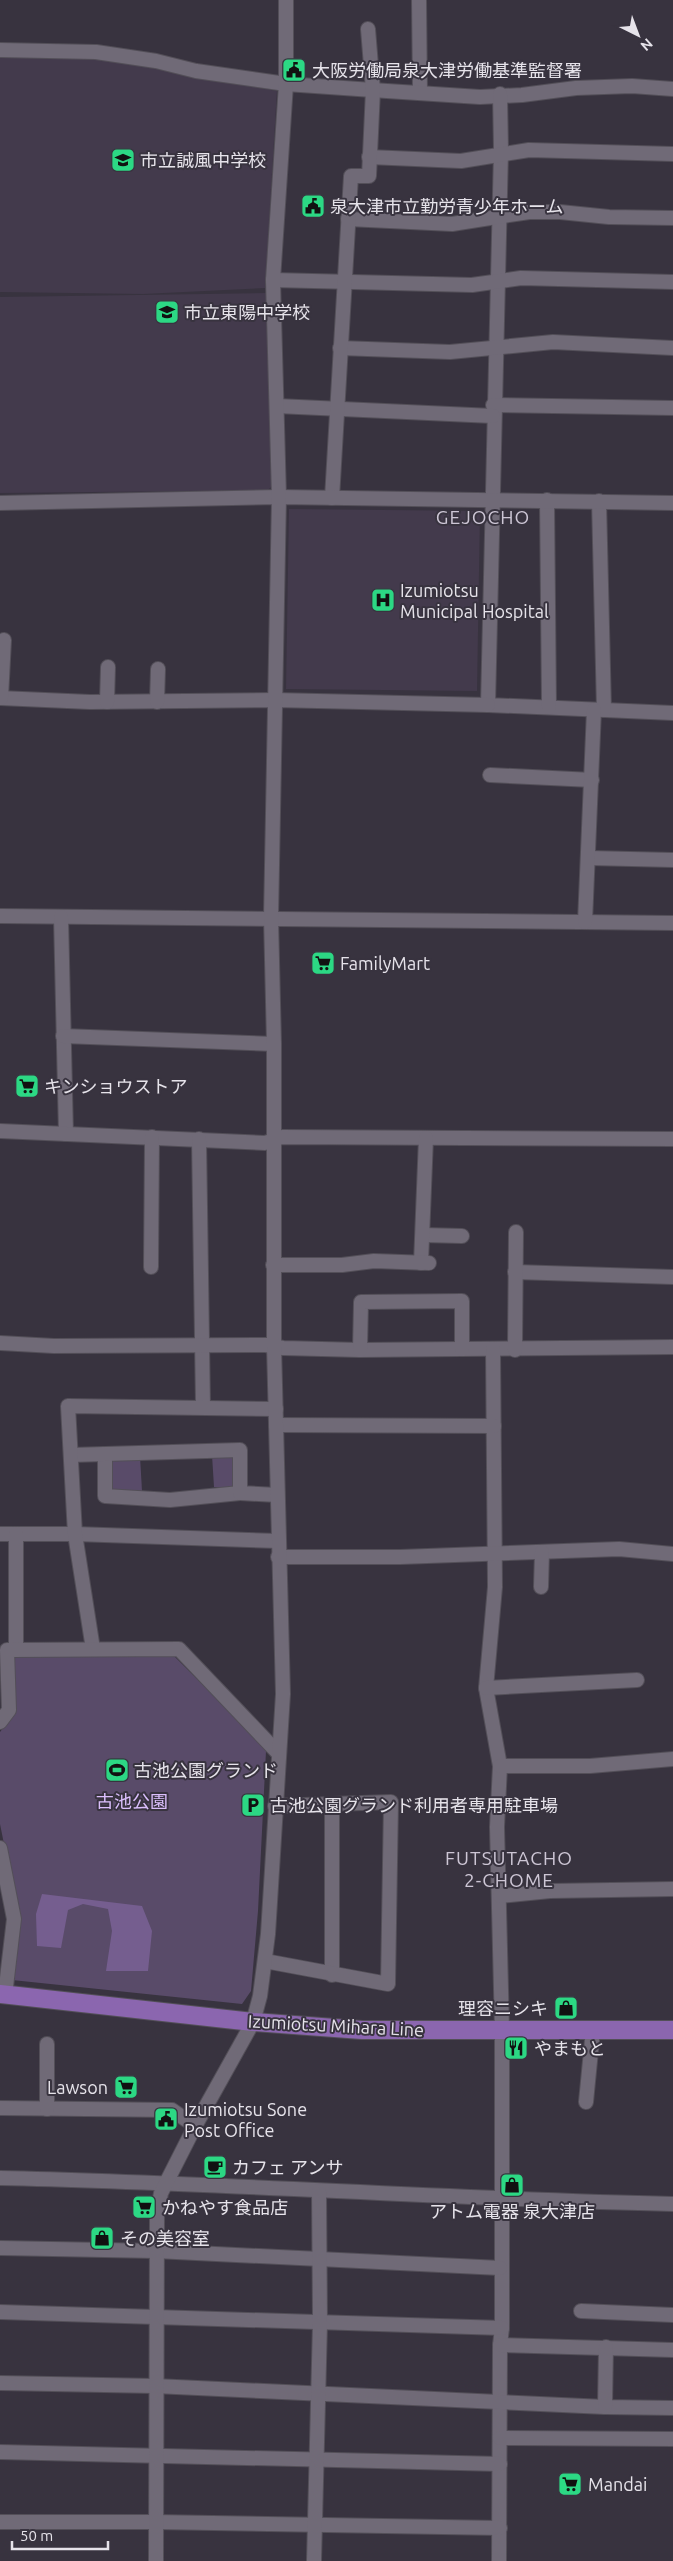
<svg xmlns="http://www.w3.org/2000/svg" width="673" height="2561" font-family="Ubuntu,'Noto Sans JP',sans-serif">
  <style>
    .built { fill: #433a4c }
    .green { fill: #594b69 }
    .forest { fill: #755e8f }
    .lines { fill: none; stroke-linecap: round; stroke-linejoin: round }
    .minor-casing { stroke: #534f58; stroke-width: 16 }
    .major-casing { stroke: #534f58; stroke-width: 20 }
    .minor { stroke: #706a77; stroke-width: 14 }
    .major { stroke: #8b66af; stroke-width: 18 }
    .labels { text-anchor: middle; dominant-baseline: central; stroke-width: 4; stroke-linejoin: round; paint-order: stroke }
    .poi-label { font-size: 18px; fill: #e6e3ea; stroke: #38333f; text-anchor: start }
    .park-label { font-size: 18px; fill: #dabefb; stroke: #38333f }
    .street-label { font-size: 18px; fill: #e6e3ea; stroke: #38333f }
    .neighbourhood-label { font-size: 19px; letter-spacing: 1px; fill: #cdc6d5; stroke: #38333f }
  </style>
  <rect width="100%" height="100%" fill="#38333f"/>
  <g class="built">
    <path d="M64 55 86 56 277 91 265 288 143 294 0 292V58Z"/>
    <path d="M266 293 273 485 268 490 0 493V297Z"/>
    <path d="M289 509 480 511 477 691 286 689Z"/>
  </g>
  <g class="green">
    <path d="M238 1454 237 1488 214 1487 212 1455Z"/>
    <path d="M111 1456H140L142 1491 113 1492Z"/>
    <path d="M16 1655 174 1656 248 1730 266 1751 258 1911 251 1991 242 2004 12 1980 19 1919 0 1824V1732L14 1714 13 1658Z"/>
  </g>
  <path class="forest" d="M42 1894 142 1906 152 1931 148 1971H106L112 1931 108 1909 83 1904 68 1910 61 1948 37 1946 36 1914Z"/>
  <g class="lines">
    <g class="minor-casing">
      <g id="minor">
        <path d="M419 0 420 93"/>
        <path d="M0 50 96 52 156 61 196 71 286 84 387 91 480 97 522 95 576 88 632 86 673 89"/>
        <path d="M500 94 501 151 488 705 673 713"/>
        <path d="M369 157 461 161 529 150 673 154"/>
        <path d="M348 219 452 224 529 212H560L609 217 673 218"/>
        <path d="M273 280 472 285 521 278 673 282"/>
        <path d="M340 348 450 352 553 342 673 348"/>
        <path d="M493 405 673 408"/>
        <path d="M277 406 493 416"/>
        <path d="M332 498 351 176H369L373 90 368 29"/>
        <path d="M547 500 549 707"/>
        <path d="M599 501 604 710"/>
        <path d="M0 503 279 497 673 503"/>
        <path d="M0 698 90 702 275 700 488 705"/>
        <path d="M1 698 4 640"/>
        <path d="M107 702 108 667"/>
        <path d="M157 702 158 669"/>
        <path d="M490 775 592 780"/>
        <path d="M589 858 673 860"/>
        <path d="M0 916 673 923"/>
        <path d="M61 917 66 1134"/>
        <path d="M585 922 594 710"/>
        <path d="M63 1036 274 1044"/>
        <path d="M0 1131 265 1143 282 1137 673 1139"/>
        <path d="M199 1139 203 1407"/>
        <path d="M423 1235 462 1236"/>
        <path d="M421 1263 426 1138"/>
        <path d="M273 1265H342L374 1261 429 1263"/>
        <path d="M151 1267 152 1137"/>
        <path d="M515 1272 673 1277"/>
        <path d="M0 1343 54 1346 266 1345 283 1348 360 1350 673 1347"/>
        <path d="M493 1349 495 1587 486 1688 500 1766 497 1827 502 2030V2328L500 2345 499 2561"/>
        <path d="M360 1350 361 1302 462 1301V1349"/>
        <path d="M515 1350 516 1232"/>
        <path d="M276 1425 494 1426"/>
        <path d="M105 1454V1496L170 1500 240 1493"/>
        <path d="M71 1455 240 1450V1493L277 1495"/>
        <path d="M0 1534H75L278 1541"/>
        <path d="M278 1557H400L619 1549 673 1554"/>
        <path d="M541 1587 542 1552"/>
        <path d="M93 1649 75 1534 68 1406 276 1409"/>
        <path d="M16 1650V1534"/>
        <path d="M486 1688 637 1680"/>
        <path d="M0 1722 9 1710 7 1650 179 1649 279 1754"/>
        <path d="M500 1766H590L673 1759"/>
        <path d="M332 1804V1975"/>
        <path d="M0 1848 14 1919 5 1995"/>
        <path d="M500 1896 550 1891 673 1889"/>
        <path d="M265 1961 388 1984 391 1802 275 1806"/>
        <path d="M586 2102 593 2030"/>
        <path d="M0 2108 172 2110 195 2126"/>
        <path d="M47 2109V2044"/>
        <path d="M0 2178C225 2183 448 2199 673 2204"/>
        <path d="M0 2248 156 2251 500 2268"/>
        <path d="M581 2311 673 2315"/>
        <path d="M0 2312 502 2328"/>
        <path d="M500 2345 673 2350"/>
        <path d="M0 2383 155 2386 605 2407 673 2408"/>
        <path d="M605 2407 606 2347"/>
        <path d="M500 2438 673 2439"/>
        <path d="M0 2452 500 2464"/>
        <path d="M0 2522H155L500 2528"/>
        <path d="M156 2561 157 2215 161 2193 195 2126 253 2022 260 1996 268 1934 283 1694 274 1346V1044L271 918 279 497 273 280 286 84V0"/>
        <path d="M314 2561 320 2323 319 2191"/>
      </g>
    </g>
    <g class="major-casing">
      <path id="major" d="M0 1994 253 2022 362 2030H673"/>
    </g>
    <use href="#minor" class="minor"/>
    <use href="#major" class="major"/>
  </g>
  <defs>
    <g id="civic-square" transform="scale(1.25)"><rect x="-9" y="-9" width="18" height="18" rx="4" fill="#2cd884" stroke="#38333f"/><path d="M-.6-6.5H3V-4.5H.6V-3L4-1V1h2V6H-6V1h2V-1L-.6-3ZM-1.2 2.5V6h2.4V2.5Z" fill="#111"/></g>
    <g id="school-square" transform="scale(1.25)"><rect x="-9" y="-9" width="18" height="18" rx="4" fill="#2cd884" stroke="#38333f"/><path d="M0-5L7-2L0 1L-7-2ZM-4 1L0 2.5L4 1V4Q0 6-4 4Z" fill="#111"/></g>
    <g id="hospital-square" transform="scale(1.25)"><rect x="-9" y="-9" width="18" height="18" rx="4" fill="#2cd884" stroke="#38333f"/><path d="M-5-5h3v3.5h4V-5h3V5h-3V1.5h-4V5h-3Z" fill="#111"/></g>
    <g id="supermarket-square" transform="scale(1.25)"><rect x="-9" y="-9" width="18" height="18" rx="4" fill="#2cd884" stroke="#38333f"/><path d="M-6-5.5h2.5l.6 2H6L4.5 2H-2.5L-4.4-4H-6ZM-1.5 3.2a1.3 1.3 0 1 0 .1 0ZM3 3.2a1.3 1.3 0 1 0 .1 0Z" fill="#111"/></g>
    <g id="stadium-square" transform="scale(1.25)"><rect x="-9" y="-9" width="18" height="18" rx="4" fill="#2cd884" stroke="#38333f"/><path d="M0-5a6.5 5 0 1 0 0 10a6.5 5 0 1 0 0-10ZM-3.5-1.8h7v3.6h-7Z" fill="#111"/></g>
    <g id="parking-square" transform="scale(1.25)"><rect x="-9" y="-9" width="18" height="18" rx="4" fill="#2cd884" stroke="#38333f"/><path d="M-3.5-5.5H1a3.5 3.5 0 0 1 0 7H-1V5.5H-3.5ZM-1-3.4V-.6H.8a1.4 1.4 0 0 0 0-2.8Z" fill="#111"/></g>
    <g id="shop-square" transform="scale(1.25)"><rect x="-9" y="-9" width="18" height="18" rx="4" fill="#2cd884" stroke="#38333f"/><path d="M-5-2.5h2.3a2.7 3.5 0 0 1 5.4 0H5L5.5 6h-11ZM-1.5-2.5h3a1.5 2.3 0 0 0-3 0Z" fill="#111"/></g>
    <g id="restaurant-square" transform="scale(1.25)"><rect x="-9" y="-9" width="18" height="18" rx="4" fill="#2cd884" stroke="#38333f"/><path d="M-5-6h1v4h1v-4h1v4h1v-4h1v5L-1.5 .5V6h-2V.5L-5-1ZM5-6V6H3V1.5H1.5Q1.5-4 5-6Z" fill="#111"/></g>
    <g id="cafe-square" transform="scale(1.25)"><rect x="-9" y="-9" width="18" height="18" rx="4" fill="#2cd884" stroke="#38333f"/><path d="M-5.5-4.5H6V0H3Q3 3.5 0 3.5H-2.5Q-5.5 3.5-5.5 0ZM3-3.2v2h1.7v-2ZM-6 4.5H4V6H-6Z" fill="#111"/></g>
  </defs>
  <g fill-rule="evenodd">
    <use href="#civic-square" x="294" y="70"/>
    <use href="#school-square" x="123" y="160"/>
    <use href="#civic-square" x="313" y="206"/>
    <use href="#school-square" x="167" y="312"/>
    <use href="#hospital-square" x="383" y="600"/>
    <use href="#supermarket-square" x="323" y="963"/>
    <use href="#supermarket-square" x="27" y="1086"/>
    <use href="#stadium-square" x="117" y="1770"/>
    <use href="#parking-square" x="253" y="1805"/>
    <use href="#shop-square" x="566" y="2008"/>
    <use href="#restaurant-square" x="516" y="2048"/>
    <use href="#supermarket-square" x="126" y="2087"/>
    <use href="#civic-square" x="166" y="2119"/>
    <use href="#cafe-square" x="215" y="2167"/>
    <use href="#shop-square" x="512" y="2185"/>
    <use href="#supermarket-square" x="144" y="2207"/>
    <use href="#shop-square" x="102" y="2238"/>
    <use href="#supermarket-square" x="570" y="2484"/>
  </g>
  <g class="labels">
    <g class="poi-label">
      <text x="312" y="70">大阪労働局泉大津労働基準監督署</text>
      <text x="140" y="160">市立誠風中学校</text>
      <text x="330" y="206">泉大津市立勤労青少年ホーム</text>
      <text x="184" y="312">市立東陽中学校</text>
      <text x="400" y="590">Izumiotsu<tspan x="400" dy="21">Municipal Hospital</tspan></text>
      <text x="340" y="963">FamilyMart</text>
      <text x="44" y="1086">キンショウストア</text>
      <text x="134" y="1770">古池公園グランド</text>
      <text x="270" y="1805">古池公園グランド利用者専用駐車場</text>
      <text x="548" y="2008" text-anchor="end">理容ニシキ</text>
      <text x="534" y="2048">やまもと</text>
      <text x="108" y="2087" text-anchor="end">Lawson</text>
      <text x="184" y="2109">Izumiotsu Sone<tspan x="184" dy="21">Post Office</tspan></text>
      <text x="232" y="2167">カフェ アンサ</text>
      <text x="162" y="2207">かねやす食品店</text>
      <text x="512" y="2211" text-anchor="middle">アトム電器 泉大津店</text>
      <text x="120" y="2238">その美容室</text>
      <text x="588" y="2484">Mandai</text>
    </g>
    <g class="park-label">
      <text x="132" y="1801">古池公園</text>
    </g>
    <g class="street-label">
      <text transform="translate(336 2025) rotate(3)">Izumiotsu Mihara Line</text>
    </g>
    <g class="neighbourhood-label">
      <text x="483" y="517">GEJOCHO</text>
      <text x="509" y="1858">FUTSUTACHO<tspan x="509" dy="22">2-CHOME</tspan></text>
    </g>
  </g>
  <g transform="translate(638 35) rotate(138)" stroke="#38333f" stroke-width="4" paint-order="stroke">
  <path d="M0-4L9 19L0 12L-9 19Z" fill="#e6e3ea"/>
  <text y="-8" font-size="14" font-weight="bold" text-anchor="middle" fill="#e6e3ea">N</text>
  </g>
  <path d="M12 2541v8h96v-8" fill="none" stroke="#e6e3ea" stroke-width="2.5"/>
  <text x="20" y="2541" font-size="15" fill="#e6e3ea" stroke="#38333f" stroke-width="4" paint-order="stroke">50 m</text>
</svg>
